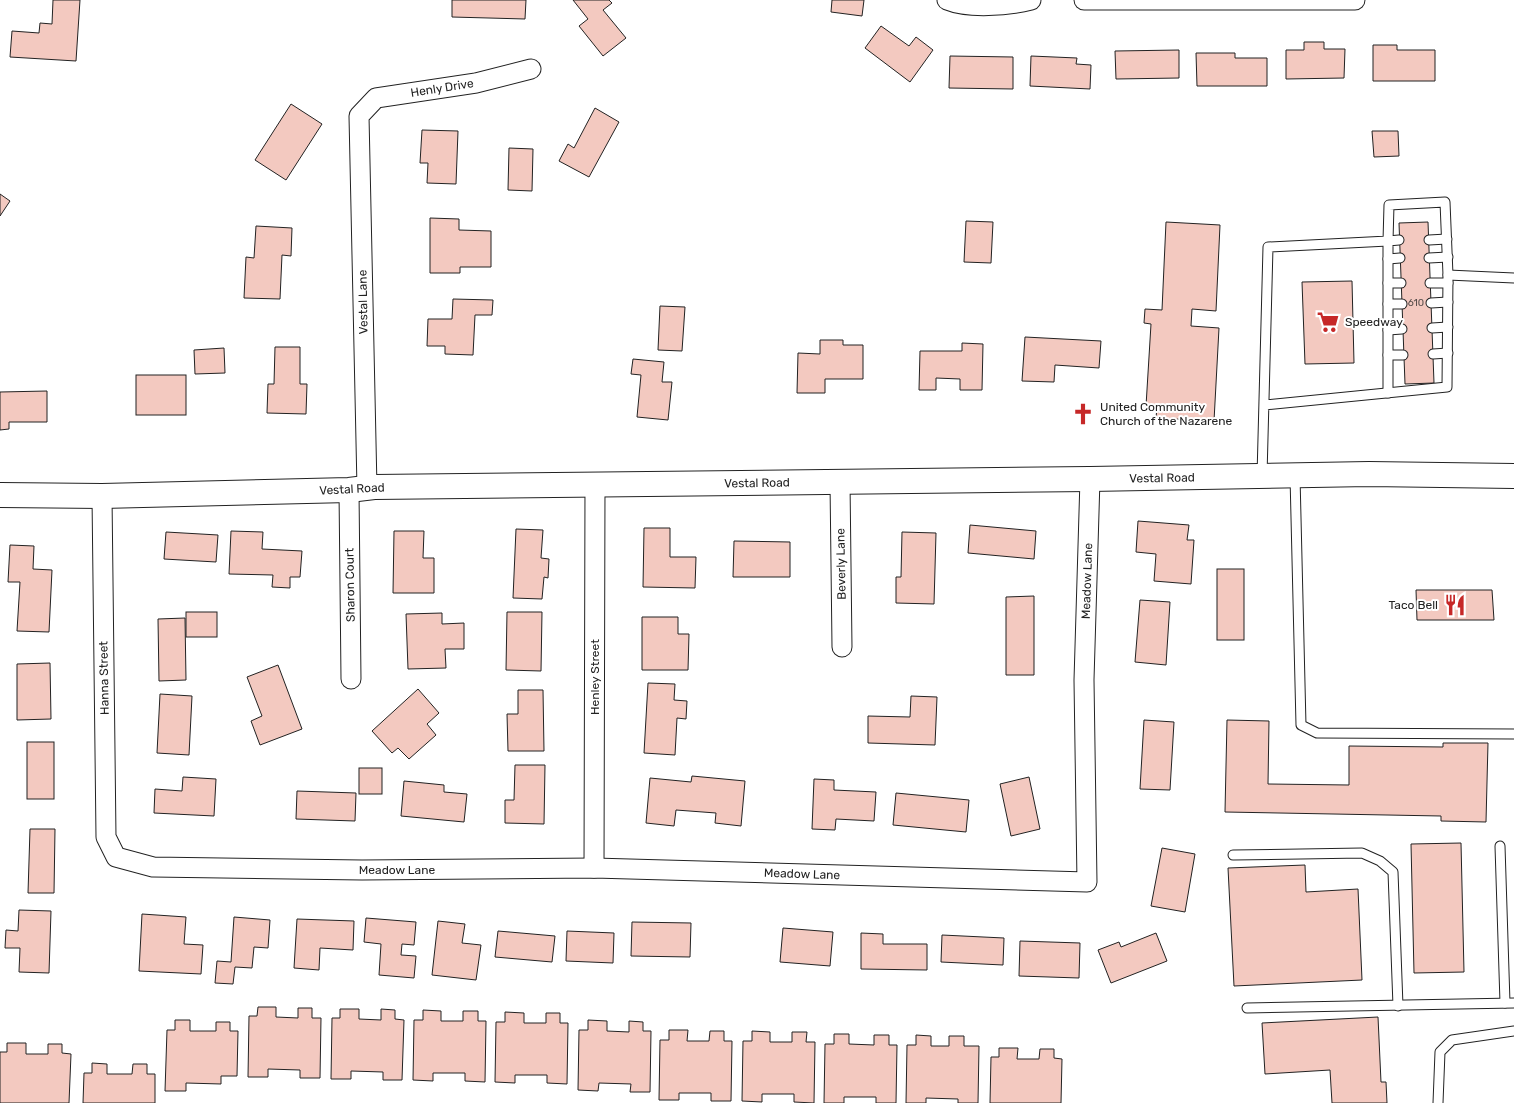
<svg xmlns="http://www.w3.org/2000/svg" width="1514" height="1103" font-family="Rubik,sans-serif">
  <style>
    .building { fill: #f3c9c0; stroke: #222 }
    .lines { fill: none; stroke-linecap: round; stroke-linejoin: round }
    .service-casing { stroke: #222; stroke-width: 11 }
    .minor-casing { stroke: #222; stroke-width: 21 }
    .tertiary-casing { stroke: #222; stroke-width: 26 }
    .service { stroke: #fff; stroke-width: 9 }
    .minor { stroke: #fff; stroke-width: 19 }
    .tertiary { stroke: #fff; stroke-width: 24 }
    .labels { text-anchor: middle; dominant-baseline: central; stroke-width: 4; stroke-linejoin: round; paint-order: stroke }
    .number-label { font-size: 10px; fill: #564c4a }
    .street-label { font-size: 12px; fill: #222; stroke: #fff }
    .poi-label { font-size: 12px; fill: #222; stroke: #fff; text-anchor: start }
  </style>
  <rect width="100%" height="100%" fill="#fff"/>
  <g class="building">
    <path d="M53 0H80L76 61 10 57 12 31 39 33 40 23 52 24Z"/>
    <path d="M452 0H526L525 19 452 17Z"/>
    <path d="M573 0H609L612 3 603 10 626 38 603 56 579 26 588 19Z"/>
    <path d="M832 0H864L862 16 831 12Z"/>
    <path d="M881 26 909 46 916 37 933 50 910 82 865 48Z"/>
    <path d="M1304 42H1324V49H1345L1344 78 1286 79V50H1304Z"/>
    <path d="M1373 45H1397V50H1435V81H1373Z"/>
    <path d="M1179 50V78L1116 79 1115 51Z"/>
    <path d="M1196 53H1235V58H1267V86H1197Z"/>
    <path d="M950 56 1013 57V89L949 88Z"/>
    <path d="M1031 56 1077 58 1076 64 1091 65 1090 89 1030 86Z"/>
    <path d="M291 104 322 124 286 180 255 160Z"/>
    <path d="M595 108 619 122 589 177 559 161 568 144 574 148Z"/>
    <path d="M422 130 458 131 456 184 427 183 428 163H420Z"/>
    <path d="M1372 131H1398L1399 156 1374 157Z"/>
    <path d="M509 148 533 149 532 191 508 190Z"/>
    <path d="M0 194 10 201 0 216Z"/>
    <path d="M430 218 459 219V230L491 231V267H460V273H430Z"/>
    <path d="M966 221 993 222 991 263 964 262Z"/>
    <path d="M1166 222 1220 225 1216 311 1192 309 1191 326 1219 328 1214 421 1156 418 1157 407 1146 406 1151 324 1144 323 1145 309 1162 310Z"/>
    <path d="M1428 222 1434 383 1405 384 1399 223Z"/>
    <path d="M256 226 292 228 291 256 282 255 280 299 244 298 246 257 254 258Z"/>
    <path d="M1352 281 1354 363 1305 364 1302 282Z"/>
    <path d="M453 299 493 300 492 315H475L473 355 445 354V346H427L428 319H452Z"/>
    <path d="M660 306 685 307 682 351 658 350Z"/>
    <path d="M1025 337 1101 341 1099 368 1055 365 1054 382 1022 381Z"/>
    <path d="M820 340H843V345H863V379H825V393H797L798 353 820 354Z"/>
    <path d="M962 343 983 344 982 390H960V379L936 378V390H919L920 351H962Z"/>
    <path d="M275 347H300V384H307L306 414 267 413 268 384H274Z"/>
    <path d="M224 348 225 373 195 374 194 350Z"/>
    <path d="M633 359 664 362 662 382H672L668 420 637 417 641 375 631 374Z"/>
    <rect x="136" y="375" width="50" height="40"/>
    <path d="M47 391V422H9V429L0 430V392Z"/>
    <path d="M1138 521 1189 525 1187 540H1194L1191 584 1154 581 1156 554 1136 552Z"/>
    <path d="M970 525 1036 531 1034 559 968 553Z"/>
    <path d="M644 528H670V557H696L695 588 643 587Z"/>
    <path d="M516 529 543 530 541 558 549 559 548 578 544 577 542 599 513 598Z"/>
    <path d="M231 531 263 532 262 549 302 551 300 577H290V588L272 587 273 575 229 574Z"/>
    <path d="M394 531H424L423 558H434V593H393Z"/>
    <path d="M166 532 218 535 216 562 164 559Z"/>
    <path d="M902 532 936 533 934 604 896 603V577H901Z"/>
    <path d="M734 541 790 542V577H733Z"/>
    <path d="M10 545 34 546 33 569 52 570 49 632 17 631 20 582H8Z"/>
    <rect x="1217" y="569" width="27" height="71"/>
    <path d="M1416 590H1492L1494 620H1417Z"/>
    <path d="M1034 596V675H1006V597Z"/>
    <path d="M1140 600 1170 602 1166 665 1135 662Z"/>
    <rect x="186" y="612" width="31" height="25"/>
    <path d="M507 612H542L541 671 506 670Z"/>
    <path d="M442 613V624L464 623V649H445L446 668 408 669 406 614Z"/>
    <path d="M642 617H678V634H689L688 670H642Z"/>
    <path d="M185 618 186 680 159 681 158 619Z"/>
    <path d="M50 663 51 719 17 720V664Z"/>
    <path d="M278 665 302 729 260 745 251 721 262 716 247 677Z"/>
    <path d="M648 683 675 684 674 700 687 701 686 719 677 718 675 755 644 753Z"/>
    <path d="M418 689 439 713 427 724 436 735 409 759 398 748 392 753 372 731Z"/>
    <path d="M518 690H543L544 751H508L507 714H518Z"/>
    <path d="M160 694 192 696 189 755 157 753Z"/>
    <path d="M911 696 937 697 935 745 868 743V716L910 717Z"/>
    <path d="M1144 720 1174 722 1170 790 1140 789Z"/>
    <path d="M1227 720 1269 721 1268 784 1349 785V746L1443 747V743H1488L1486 822 1441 821V816L1225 812Z"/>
    <rect x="27" y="742" width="27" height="57"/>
    <path d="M515 765H545L544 824 505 823V800H514Z"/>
    <rect x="359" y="768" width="23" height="26"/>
    <path d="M692 776 745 781 741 826 715 823 716 813 676 810 674 826 646 823 650 778 691 782Z"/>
    <path d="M183 777 216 779 214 816 154 813 155 789 182 791Z"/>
    <path d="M1029 777 1040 829 1011 836 1000 784Z"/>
    <path d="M814 779 834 780V790L876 792 874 821 836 819 835 830 812 829Z"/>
    <path d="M404 781 444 785V792L467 794 464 822 401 816Z"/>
    <path d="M297 791 356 793 355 821 296 819Z"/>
    <path d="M896 793 969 800 966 832 893 825Z"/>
    <path d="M30 829H55L54 893H28Z"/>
    <path d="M1461 843 1464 972 1414 973 1411 844Z"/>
    <path d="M1162 848 1195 854 1185 912 1151 906Z"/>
    <path d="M1305 865 1306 892 1358 889 1362 980 1234 986 1228 868Z"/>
    <path d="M19 910 51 911 49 973 19 972 20 948H5L6 930 18 931Z"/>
    <path d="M142 914 186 917 184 944 203 945 201 974 139 971Z"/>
    <path d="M234 917 270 920 268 948 254 947 252 968 235 967 233 984 215 983 217 961 231 962Z"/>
    <path d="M366 918 416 922 414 945 402 944 401 955 416 956 414 978 379 975 381 944 364 942Z"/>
    <path d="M297 919 354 921 353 950 320 948 319 970 294 968Z"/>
    <path d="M438 921 465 924 462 943 481 945 476 980 432 975Z"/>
    <path d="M632 922 691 923 690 957 631 956Z"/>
    <path d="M783 928 833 932 830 966 780 962Z"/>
    <path d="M498 931 555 936 552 962 495 957Z"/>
    <path d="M567 931 614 933 613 963 566 961Z"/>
    <path d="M861 933 883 934V944H927V970L861 969Z"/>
    <path d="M1156 933 1167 961 1111 983 1098 950 1119 942 1121 947Z"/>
    <path d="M942 935 1004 938 1003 965 941 962Z"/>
    <path d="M1020 941 1080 943 1079 978 1019 976Z"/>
    <path d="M258 1007H276V1017L298 1018V1008H312V1018H321L320 1078H300V1070L268 1069V1077H248L249 1016H257Z"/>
    <path d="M340 1009H359V1019L381 1020V1009L395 1010V1019L404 1020 402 1080H383V1072L351 1071V1079H331L332 1018H340Z"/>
    <path d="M423 1010 441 1011V1021H463V1011H478V1021H486L485 1082 465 1081V1073H433V1081L413 1080 414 1020H423Z"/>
    <path d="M505 1012 524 1013V1023H546V1013H560V1023H568L567 1084 547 1083V1075H515V1083L495 1082 496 1022H505Z"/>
    <path d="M1378 1017 1381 1082H1386L1387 1103H1332L1330 1070 1265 1074 1262 1023Z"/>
    <path d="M175 1020H190V1031H216V1022H230V1031H238L237 1076H221V1084L186 1083V1091H165L167 1030H175Z"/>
    <path d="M588 1020 607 1021V1031L629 1032V1021L643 1022V1031H651L650 1092H630L631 1084 599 1083 598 1091 578 1090 579 1030H588Z"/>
    <path d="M669 1030H688L687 1041H709L710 1031H724V1041H732L731 1101H711V1093H679V1100H659L660 1040H669Z"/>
    <path d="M752 1031 770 1032V1042H792V1032H807L806 1042H815L814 1103 794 1102V1094H762V1102L742 1101 743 1041H752Z"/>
    <path d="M834 1034H849V1044L874 1045V1035H889V1045H897L896 1103H876V1097H844V1103H824L825 1044H834Z"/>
    <path d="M916 1035 931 1036V1046H949V1036H964V1046H979L978 1103H958V1099L926 1098V1103H906L907 1045H916Z"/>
    <path d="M7 1043H26V1054H48V1044H62V1053L71 1054 69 1103H0V1052H7Z"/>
    <path d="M999 1048H1018L1017 1059H1039L1040 1049H1054V1058L1062 1059 1061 1103H990L991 1057H999Z"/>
    <path d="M92 1063 107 1064V1074H132L133 1064H147V1074H155V1103H83L84 1073H92Z"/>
  </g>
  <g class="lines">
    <g class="service-casing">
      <g id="service">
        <path d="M1429 240 1447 239"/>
        <path d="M1429 258 1448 257"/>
        <path d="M1388 259 1400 258"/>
        <path d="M1448 275 1514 278"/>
        <path d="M1388 283H1401"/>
        <path d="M1430 283H1448"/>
        <path d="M1431 303 1448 302"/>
        <path d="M1388 304H1402"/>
        <path d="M1432 328 1448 327"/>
        <path d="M1388 330 1402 329"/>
        <path d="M1433 354 1448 353"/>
        <path d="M1388 355H1403"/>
        <path d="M1388 393V241L1399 240"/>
        <path d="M1262 476 1268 247 1388 241 1389 205 1445 202 1448 275 1447 387 1264 405"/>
        <path d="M1295 476 1301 725 1317 733 1514 734"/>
        <path d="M1500 846 1505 1003"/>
        <path d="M1233 855 1362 853 1380 861 1393 872 1398 1006"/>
        <path d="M1247 1008 1514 1003"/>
        <path d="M1438 1103 1440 1052 1452 1040 1514 1031"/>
      </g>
    </g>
    <g class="minor-casing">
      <g id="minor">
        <path d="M947 0C969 9 1007 6 1031 0"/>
        <path d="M1084 0H1355"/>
        <path d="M840 482 842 647"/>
        <path d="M367 488 359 116 376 98 476 83 531 69"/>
        <path d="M349 490 351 679"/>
        <path d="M102 496 106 837 116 857 153 867 362 870 594 868 1087 882 1084 680 1090 479"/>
        <path d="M594 868 595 486"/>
      </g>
    </g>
    <g class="tertiary-casing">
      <path id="tertiary" d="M0 495 102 496 349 490 374 487 1090 479 1369 474 1514 476"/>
    </g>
    <use href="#service" class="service"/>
    <use href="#minor" class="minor"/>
    <use href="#tertiary" class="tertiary"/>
  </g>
  <defs>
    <g id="supermarket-bare" transform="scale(1.725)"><path d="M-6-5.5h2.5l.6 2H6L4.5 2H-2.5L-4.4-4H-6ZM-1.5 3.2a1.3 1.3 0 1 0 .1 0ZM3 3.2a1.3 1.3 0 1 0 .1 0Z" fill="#c62828" stroke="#fff" stroke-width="2.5" paint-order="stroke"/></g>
    <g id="church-bare" transform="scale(1.725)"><path d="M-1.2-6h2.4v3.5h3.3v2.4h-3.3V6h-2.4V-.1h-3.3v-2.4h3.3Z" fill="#c62828" stroke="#fff" stroke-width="2.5" paint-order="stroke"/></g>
    <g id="restaurant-bare" transform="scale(1.725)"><path d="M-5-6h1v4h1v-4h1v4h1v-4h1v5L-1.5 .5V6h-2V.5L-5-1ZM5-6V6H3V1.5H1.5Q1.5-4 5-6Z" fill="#c62828" stroke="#fff" stroke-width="2.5" paint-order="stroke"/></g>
  </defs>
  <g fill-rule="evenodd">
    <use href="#supermarket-bare" x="1328" y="322"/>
    <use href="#church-bare" x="1083" y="414"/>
    <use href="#restaurant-bare" x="1455" y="605"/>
  </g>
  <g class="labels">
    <g class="number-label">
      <text x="1416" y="303">610</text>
    </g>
    <g class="street-label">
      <text transform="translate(442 88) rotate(-9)">Henly Drive</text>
      <text transform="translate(363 302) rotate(-91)">Vestal Lane</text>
      <text transform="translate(1162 478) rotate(-1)">Vestal Road</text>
      <text transform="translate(757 483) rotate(-1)">Vestal Road</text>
      <text transform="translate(352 489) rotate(-3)">Vestal Road</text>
      <text transform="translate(841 564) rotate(-91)">Beverly Lane</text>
      <text transform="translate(1087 581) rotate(-88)">Meadow Lane</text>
      <text transform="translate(350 585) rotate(-91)">Sharon Court</text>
      <text transform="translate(595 677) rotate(-90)">Henley Street</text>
      <text transform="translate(104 678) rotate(-91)">Hanna Street</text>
      <text x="397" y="870">Meadow Lane</text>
      <text transform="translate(802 874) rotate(2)">Meadow Lane</text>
    </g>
    <g class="poi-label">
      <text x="1345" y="322">Speedway</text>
      <text x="1100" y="407">United Community<tspan x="1100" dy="14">Church of the Nazarene</tspan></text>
      <text x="1438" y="605" text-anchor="end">Taco Bell</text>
    </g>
  </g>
</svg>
